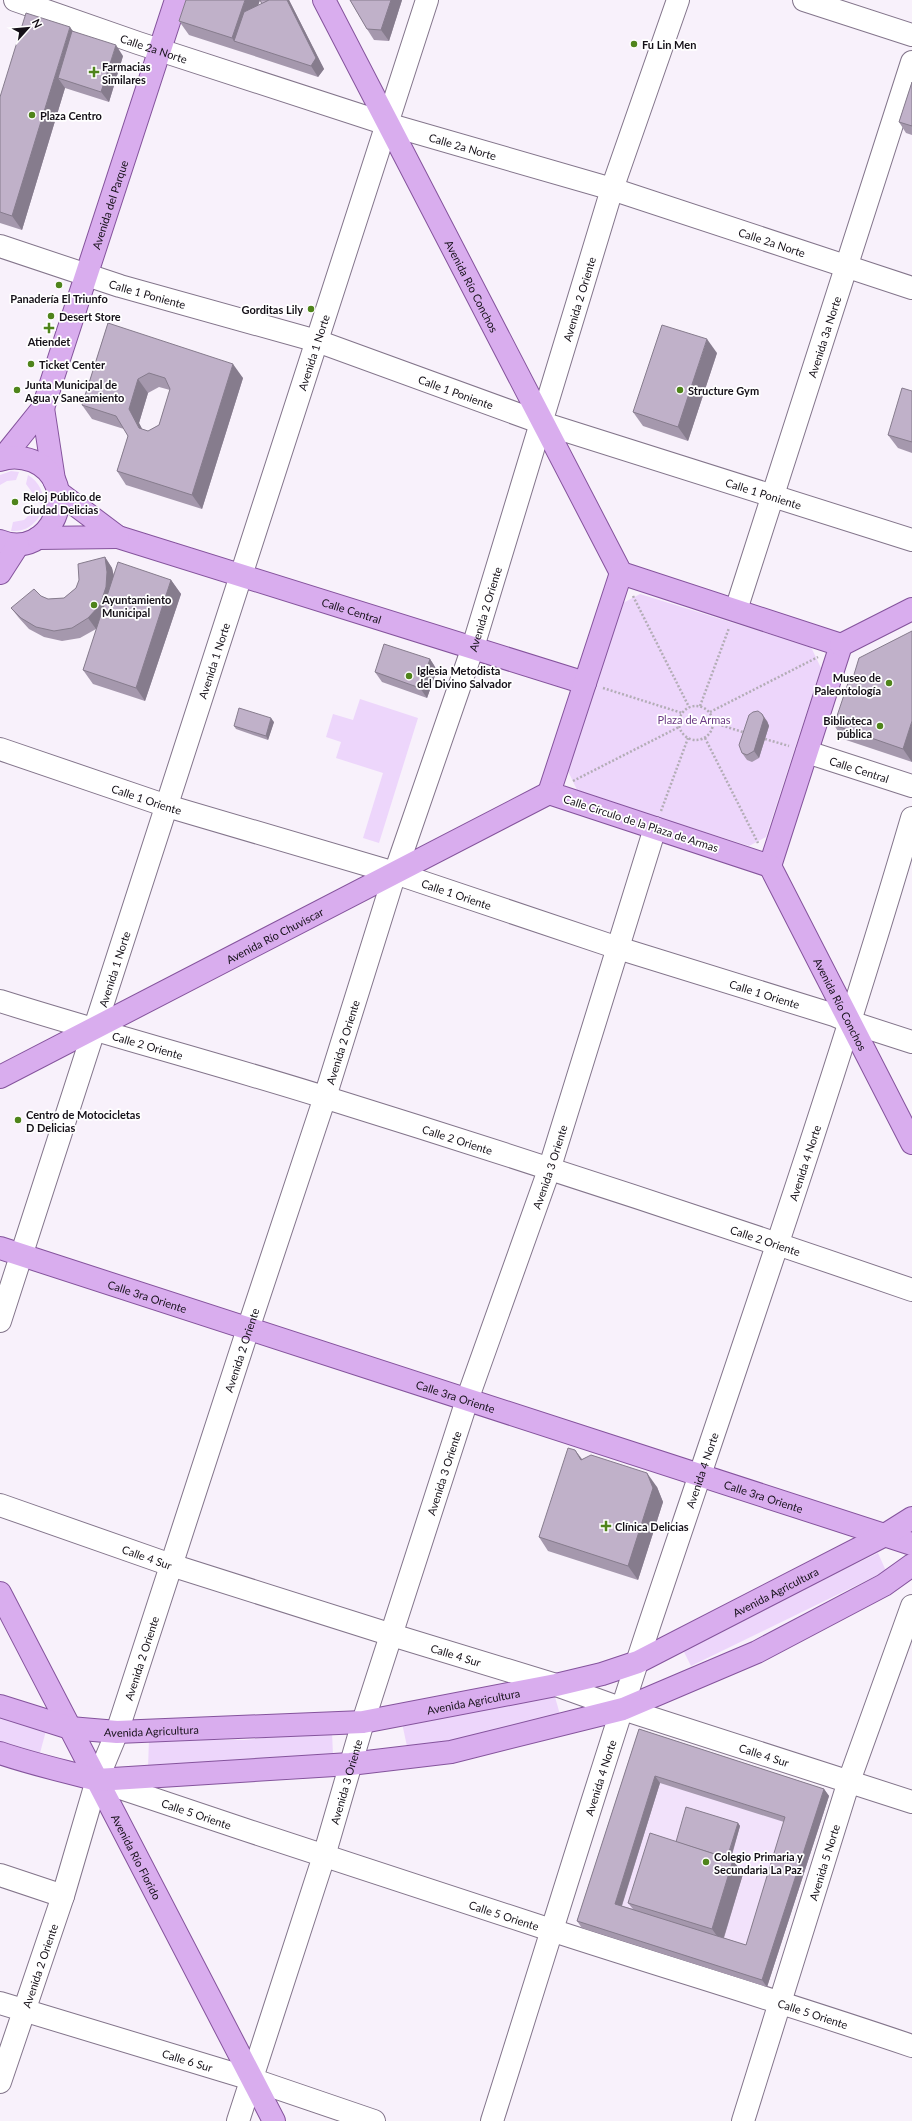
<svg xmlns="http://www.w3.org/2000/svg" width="912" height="2121" font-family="Lato,sans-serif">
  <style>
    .built { fill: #f2e2fb }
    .green { fill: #edd6fb }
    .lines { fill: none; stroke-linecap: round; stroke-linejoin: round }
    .minor-casing { stroke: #83758b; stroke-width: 24 }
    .major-casing { stroke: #84539c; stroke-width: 24 }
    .path { stroke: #b3adb6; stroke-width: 2.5; stroke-dasharray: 2 2; stroke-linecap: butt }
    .minor { stroke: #fff; stroke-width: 22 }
    .major { stroke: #d9adee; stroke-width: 22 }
    .wall { fill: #a598ad; fill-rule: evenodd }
    .shaded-wall { fill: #867c8d }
    .building { fill: #c0b1c9; stroke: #867c8d; fill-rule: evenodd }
    .poi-dot { fill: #4f841b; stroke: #fff; stroke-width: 1.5 }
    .labels { text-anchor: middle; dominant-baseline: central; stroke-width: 3.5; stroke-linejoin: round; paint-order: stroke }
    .poi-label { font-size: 11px; font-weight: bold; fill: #151018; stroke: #fff; text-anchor: start }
    .street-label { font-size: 11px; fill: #151018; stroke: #fff }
    .park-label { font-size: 11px; fill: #6b3a84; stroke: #fff }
  </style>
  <rect width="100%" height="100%" fill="#f8f1fb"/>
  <path class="built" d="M644 1736 829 1796 767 1987 582 1928Z"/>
  <g class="green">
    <path d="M11 471 19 472 16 480 7 481 0 485V475Z"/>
    <path d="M28 475C39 482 44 492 44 505L35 501 34 495 26 484Z"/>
    <path d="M33 511 41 514C34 526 24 532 11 531L13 522 24 520Z"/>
    <path d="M640 594 811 647 821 668 766 837 749 846 578 792 568 771 623 603Z"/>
    <path d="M360 699 418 718 379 843 363 838 383 773 336 758 341 742 326 737 333 714 353 720Z"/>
    <path d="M878 1553 886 1571 691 1666 682 1648Z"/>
    <path d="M553 1690 561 1718 408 1751 402 1723Z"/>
    <path d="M0 1713 47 1727 40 1753 0 1741Z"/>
    <path d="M332 1731 333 1756 148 1768 149 1739 244 1740Z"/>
  </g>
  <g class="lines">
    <g class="minor-casing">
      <g id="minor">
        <path id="s1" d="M15 0 138 43 387 124 612 189 912 288"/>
        <path d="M804 0 912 35"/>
        <path id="s2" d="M0 246 120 286 317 341 542 423 912 540"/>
        <path id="s3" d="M736 610 912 62"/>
        <path id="s4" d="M0 749 167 806 395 873 618 948 834 1015 850 1022 912 1042"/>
        <path id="s5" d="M807 752 912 786"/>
        <path id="s6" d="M0 1001C108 1035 219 1064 327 1098 523 1159 718 1223 912 1290"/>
        <path id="s7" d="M0 1321 427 0"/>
        <path id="s8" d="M0 1505 171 1565 392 1635 556 1685 623 1709 912 1802"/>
        <path id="s9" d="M97 1780C248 1831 399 1881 551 1930 671 1969 792 2005 912 2046"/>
        <path d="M0 1875 63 1896"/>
        <path id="s10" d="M0 2003 251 2079 374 2121"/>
        <path id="s11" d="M0 2082 63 1896 97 1780 117 1732 248 1329 325 1097 395 873 473 647 612 189 678 0"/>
        <path id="s12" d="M238 2121 324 1856 363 1722 467 1400 549 1170 655 828"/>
        <path id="s13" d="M492 2121C544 1957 594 1792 648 1629 738 1360 832 1091 912 818"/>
        <path id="s14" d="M743 2121 849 1781 912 1606"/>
      </g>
    </g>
    <g class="major-casing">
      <g id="major">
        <path id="s15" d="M324 0 621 573"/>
        <path id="s16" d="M43 408 176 0"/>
        <path d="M2 459 43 408 54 480"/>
        <path d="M0 460C11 456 22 457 33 461 84 483 51 562 0 541"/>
        <path id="s17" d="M118 537 585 683"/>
        <path d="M38 538 118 537 58 492"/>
        <path d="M0 573 18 545"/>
        <path d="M621 573 841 645 770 866 549 793Z"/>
        <path d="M841 645 912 609"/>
        <path id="s18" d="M770 866 912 1143"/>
        <path id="s19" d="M0 1077 549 793"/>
        <path id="s20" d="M0 1248 912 1544"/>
        <path id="s21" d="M0 1593 274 2121"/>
        <path id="s22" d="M0 1706 70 1728 117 1732 363 1722 556 1685 602 1674 638 1662 885 1535 912 1518"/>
        <path d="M0 1753C32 1764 64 1771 97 1780L350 1764 451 1752 623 1709 757 1652 884 1585 912 1565"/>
      </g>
    </g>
    <g class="path">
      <path d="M633 596 689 707"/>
      <path d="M603 688 682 713"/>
      <circle cx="696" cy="723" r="17"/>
      <path d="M700 706 729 628"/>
      <path d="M710 712 818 657"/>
      <path d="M714 723 746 733"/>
      <path d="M705 738 758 843"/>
      <path d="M765 739 789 746"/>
      <path d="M573 781 679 727"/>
      <path d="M661 811 688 738"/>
    </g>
    <use href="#minor" class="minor"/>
    <use href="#major" class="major"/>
  </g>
  <g class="wall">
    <path d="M260 0 258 6 262 4 260 0H289L324 69 318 77 242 52 189 35 179 21Z"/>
    <path d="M350 0H402L389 41 374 40 367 29Z"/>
    <path d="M123 56 109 102 65 88 22 230 0 223V97Z"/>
    <path d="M912 82V135L906 133 899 122Z"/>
    <path d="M108 323 243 378 202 509 126 485 117 471 128 436 124 429 92 419 82 405ZM159 387 170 390 159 425 148 431 142 429 139 423 148 393Z"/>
    <path d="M717 353 688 441 643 426 633 412Z"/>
    <path d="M912 391V453L898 448 888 435Z"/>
    <path d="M105 557 112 568 114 576 171 580 181 594 145 701 93 684 83 670 97 628 96 629 80 638 62 641 44 637 29 629 19 618 11 608 41 596 48 599 64 598 76 588Z"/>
    <path d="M912 631V762L843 739 834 725 852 681Z"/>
    <path d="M430 659 437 670 427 698 382 682 375 672Z"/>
    <path d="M767 721 769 726 759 758 752 762 747 760 742 753Z"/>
    <path d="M274 722 268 740 236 729 234 726Z"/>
    <path d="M575 1450 582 1459 657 1487 663 1502 638 1580 548 1551 539 1537Z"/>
    <path d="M639 1729 824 1789 829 1796 767 1987 582 1928 577 1921ZM660 1783 784 1822 746 1945 724 1938 743 1874 731 1859 740 1826 738 1823 676 1842 628 1903 633 1909 622 1906Z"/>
  </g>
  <g class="shaded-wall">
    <path d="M245 0H260L244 44 234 41 232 38Z"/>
    <path d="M287 0H289L324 69 318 77 311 66Z"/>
    <path d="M391 0H402L389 41 381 30Z"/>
    <path d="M70 27 80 41 58 78 65 88 22 230 12 216Z"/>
    <path d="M116 45 123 56 109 102 101 92Z"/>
    <path d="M707 339 717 353 688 441 678 427Z"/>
    <path d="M233 364 243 378 202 509 192 495Z"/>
    <path d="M138 379 148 393 139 423 149 442 139 428 129 409Z"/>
    <path d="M105 557 112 568 115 582 107 615 96 629 88 618Z"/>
    <path d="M171 580 181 594 145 701 136 688Z"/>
    <path d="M430 659 437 670 427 698 420 688Z"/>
    <path d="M762 714 767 721 769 726 759 758 754 751Z"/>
    <path d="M271 718 274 722 268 740 266 736Z"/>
    <path d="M912 721V762L903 749Z"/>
    <path d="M575 1450 585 1464 581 1460Z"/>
    <path d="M647 1473 657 1487 663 1502 638 1580 628 1566Z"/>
    <path d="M655 1776 660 1783 620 1911 615 1904Z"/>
    <path d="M824 1789 829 1796 767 1987 762 1980Z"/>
    <path d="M738 1823 740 1826 728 1867 726 1863Z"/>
    <path d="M733 1860 743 1874 722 1943 712 1929Z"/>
  </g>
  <g class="building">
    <path d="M186 0H245L232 38 179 21Z"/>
    <path d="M260 0H269L262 4Z"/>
    <path d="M269 0H287L316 58 311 66 234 41 244 12Z"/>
    <path d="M350 0H391L381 30 367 29Z"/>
    <path d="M26 13 70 27 12 216 0 212V97Z"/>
    <path d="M72 31 116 45 101 92 58 78Z"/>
    <path d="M912 82V126L899 122Z"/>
    <path d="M108 323 233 364 192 495 117 471 128 436 116 416 82 405ZM149 373 165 378 170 389 159 425 148 431 139 428 129 409 138 379Z"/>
    <path d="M662 325 707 339 678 427 633 412Z"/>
    <path d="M902 388 912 391V442L888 435Z"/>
    <path d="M105 557 107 572 106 587 100 605 88 618 72 628 54 631 36 627 21 618 11 608 34 589 41 596 48 599 64 598 76 588 79 580 78 564Z"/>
    <path d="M118 562 171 580 136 688 83 670Z"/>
    <path d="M912 631V721L903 749 834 725 849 680 852 681 859 658Z"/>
    <path d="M384 644 430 659 420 688 375 672Z"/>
    <path d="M239 708 271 718 266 736 234 726Z"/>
    <path d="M758 711 762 714 764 718 754 751 747 755 742 753 739 745 749 715 753 712Z"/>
    <path d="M568 1448 575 1450 581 1460 591 1455 647 1473 653 1488 628 1566 539 1537Z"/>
    <path d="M639 1729 824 1789 762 1980 577 1921ZM655 1776 785 1817 746 1945 615 1904Z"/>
    <path d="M686 1807 738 1823 727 1858 676 1842Z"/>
    <path d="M650 1833 733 1860 712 1929 628 1903Z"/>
  </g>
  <g class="poi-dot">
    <circle cx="634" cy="44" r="4"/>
    <path d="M92 66h4v4h4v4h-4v4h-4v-4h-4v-4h4z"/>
    <circle cx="32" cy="115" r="4"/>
    <circle cx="59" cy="285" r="4"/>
    <circle cx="311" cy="309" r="4"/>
    <circle cx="51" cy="316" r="4"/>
    <path d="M47 322h4v4h4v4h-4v4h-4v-4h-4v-4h4z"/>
    <circle cx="31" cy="364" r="4"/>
    <circle cx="17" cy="390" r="4"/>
    <circle cx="680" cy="390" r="4"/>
    <circle cx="15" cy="502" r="4"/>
    <circle cx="94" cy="605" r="4"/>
    <circle cx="409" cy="676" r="4"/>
    <circle cx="889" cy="683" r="4"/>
    <circle cx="880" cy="726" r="4"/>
    <circle cx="18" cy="1120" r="4"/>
    <path d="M604 1520h4v4h4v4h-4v4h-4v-4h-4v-4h4z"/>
    <circle cx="706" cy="1862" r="4"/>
  </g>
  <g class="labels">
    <g class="poi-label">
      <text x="642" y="44">Fu Lin Men</text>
      <text x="102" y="66">Farmacias<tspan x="102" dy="13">Similares</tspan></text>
      <text x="40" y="115">Plaza Centro</text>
      <text x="59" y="298" text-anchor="middle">Panadería El Triunfo</text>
      <text x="303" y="309" text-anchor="end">Gorditas Lily</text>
      <text x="59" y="316">Desert Store</text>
      <text x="49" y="341" text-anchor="middle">Atiendet</text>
      <text x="39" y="364">Ticket Center</text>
      <text x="25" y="384">Junta Municipal de<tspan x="25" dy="13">Agua y Saneamiento</tspan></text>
      <text x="688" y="390">Structure Gym</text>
      <text x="23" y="496">Reloj Público de<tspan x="23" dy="13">Ciudad Delicias</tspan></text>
      <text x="102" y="599">Ayuntamiento<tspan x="102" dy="13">Municipal</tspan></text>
      <text x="417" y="670">Iglesia Metodista<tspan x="417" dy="13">del Divino Salvador</tspan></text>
      <text x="881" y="677" text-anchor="end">Museo de<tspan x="881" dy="13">Paleontología</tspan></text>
      <text x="872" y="720" text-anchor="end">Biblioteca<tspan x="872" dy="13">pública</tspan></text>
      <text x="26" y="1114">Centro de Motocicletas<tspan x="26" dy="13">D Delicias</tspan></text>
      <text x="615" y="1526">Clínica Delicias</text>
      <text x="714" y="1856">Colegio Primaria y<tspan x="714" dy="13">Secundaria La Paz</tspan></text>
    </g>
    <g class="street-label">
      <text stroke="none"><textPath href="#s1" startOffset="147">Calle 2a Norte</textPath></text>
      <text stroke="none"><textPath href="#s1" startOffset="471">Calle 2a Norte</textPath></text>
      <text stroke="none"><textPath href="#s16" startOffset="214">Avenida del Parque</textPath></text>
      <text stroke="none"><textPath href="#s1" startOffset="795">Calle 2a Norte</textPath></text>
      <text stroke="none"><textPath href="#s15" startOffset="322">Avenida Río Conchos</textPath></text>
      <text stroke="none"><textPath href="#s2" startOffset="155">Calle 1 Poniente</textPath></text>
      <text stroke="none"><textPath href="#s11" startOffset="1875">Avenida 2 Oriente</textPath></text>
      <text stroke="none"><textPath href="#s3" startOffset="287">Avenida 3a Norte</textPath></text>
      <text stroke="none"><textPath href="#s7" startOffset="1018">Avenida 1 Norte</textPath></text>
      <text stroke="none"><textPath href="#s2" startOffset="479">Calle 1 Poniente</textPath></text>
      <text stroke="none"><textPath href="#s2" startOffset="803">Calle 1 Poniente</textPath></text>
      <text stroke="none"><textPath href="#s17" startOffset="245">Calle Central</textPath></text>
      <text stroke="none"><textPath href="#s11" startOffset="1551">Avenida 2 Oriente</textPath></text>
      <text stroke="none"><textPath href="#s7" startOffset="694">Avenida 1 Norte</textPath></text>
      <text stroke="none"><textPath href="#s5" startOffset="55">Calle Central</textPath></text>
      <text stroke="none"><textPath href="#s4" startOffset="155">Calle 1 Oriente</textPath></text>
      <text transform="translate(641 823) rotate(18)">Calle Círculo de la Plaza de Armas</text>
      <text stroke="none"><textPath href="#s4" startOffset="479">Calle 1 Oriente</textPath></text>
      <text stroke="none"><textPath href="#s19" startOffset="309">Avenida Río Chuviscar</textPath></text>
      <text stroke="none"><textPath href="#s7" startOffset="370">Avenida 1 Norte</textPath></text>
      <text stroke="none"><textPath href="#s4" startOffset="803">Calle 1 Oriente</textPath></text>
      <text stroke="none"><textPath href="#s18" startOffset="155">Avenida Río Conchos</textPath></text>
      <text stroke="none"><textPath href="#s11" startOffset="1095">Avenida 2 Oriente</textPath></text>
      <text stroke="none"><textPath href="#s6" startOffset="154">Calle 2 Oriente</textPath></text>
      <text stroke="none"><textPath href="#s6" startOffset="478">Calle 2 Oriente</textPath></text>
      <text stroke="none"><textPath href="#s13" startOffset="1008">Avenida 4 Norte</textPath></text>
      <text stroke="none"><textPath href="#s12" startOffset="1004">Avenida 3 Oriente</textPath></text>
      <text stroke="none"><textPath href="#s6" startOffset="802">Calle 2 Oriente</textPath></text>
      <text stroke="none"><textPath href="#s20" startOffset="155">Calle 3ra Oriente</textPath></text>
      <text stroke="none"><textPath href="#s11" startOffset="771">Avenida 2 Oriente</textPath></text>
      <text stroke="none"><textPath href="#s20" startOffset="479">Calle 3ra Oriente</textPath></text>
      <text stroke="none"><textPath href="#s13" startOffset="684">Avenida 4 Norte</textPath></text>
      <text stroke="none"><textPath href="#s12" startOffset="680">Avenida 3 Oriente</textPath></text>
      <text stroke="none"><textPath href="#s20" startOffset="803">Calle 3ra Oriente</textPath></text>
      <text stroke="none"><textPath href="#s8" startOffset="156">Calle 4 Sur</textPath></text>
      <text stroke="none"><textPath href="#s22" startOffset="803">Avenida Agricultura</textPath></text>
      <text stroke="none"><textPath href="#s8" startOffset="480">Calle 4 Sur</textPath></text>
      <text stroke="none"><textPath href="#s11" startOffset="447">Avenida 2 Oriente</textPath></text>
      <text stroke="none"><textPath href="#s22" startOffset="479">Avenida Agricultura</textPath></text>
      <text stroke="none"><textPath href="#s22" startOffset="155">Avenida Agricultura</textPath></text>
      <text stroke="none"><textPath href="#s8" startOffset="804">Calle 4 Sur</textPath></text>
      <text stroke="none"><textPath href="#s13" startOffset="360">Avenida 4 Norte</textPath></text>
      <text stroke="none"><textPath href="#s12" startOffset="356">Avenida 3 Oriente</textPath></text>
      <text stroke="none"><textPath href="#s9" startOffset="105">Calle 5 Oriente</textPath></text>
      <text stroke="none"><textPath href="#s21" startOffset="297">Avenida Río Florido</textPath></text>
      <text stroke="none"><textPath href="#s14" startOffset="271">Avenida 5 Norte</textPath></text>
      <text stroke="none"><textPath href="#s9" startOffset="429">Calle 5 Oriente</textPath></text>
      <text stroke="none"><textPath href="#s11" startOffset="123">Avenida 2 Oriente</textPath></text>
      <text stroke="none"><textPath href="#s9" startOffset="753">Calle 5 Oriente</textPath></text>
      <text stroke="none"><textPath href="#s10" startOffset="196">Calle 6 Sur</textPath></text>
    </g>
    <g class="park-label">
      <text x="694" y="719">Plaza de Armas</text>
    </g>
  </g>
  <g transform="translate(28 28) rotate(63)" stroke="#ffffff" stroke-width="3" paint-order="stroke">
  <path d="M0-3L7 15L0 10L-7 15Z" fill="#151018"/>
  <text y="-6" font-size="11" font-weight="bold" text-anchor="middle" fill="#151018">N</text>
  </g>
</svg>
